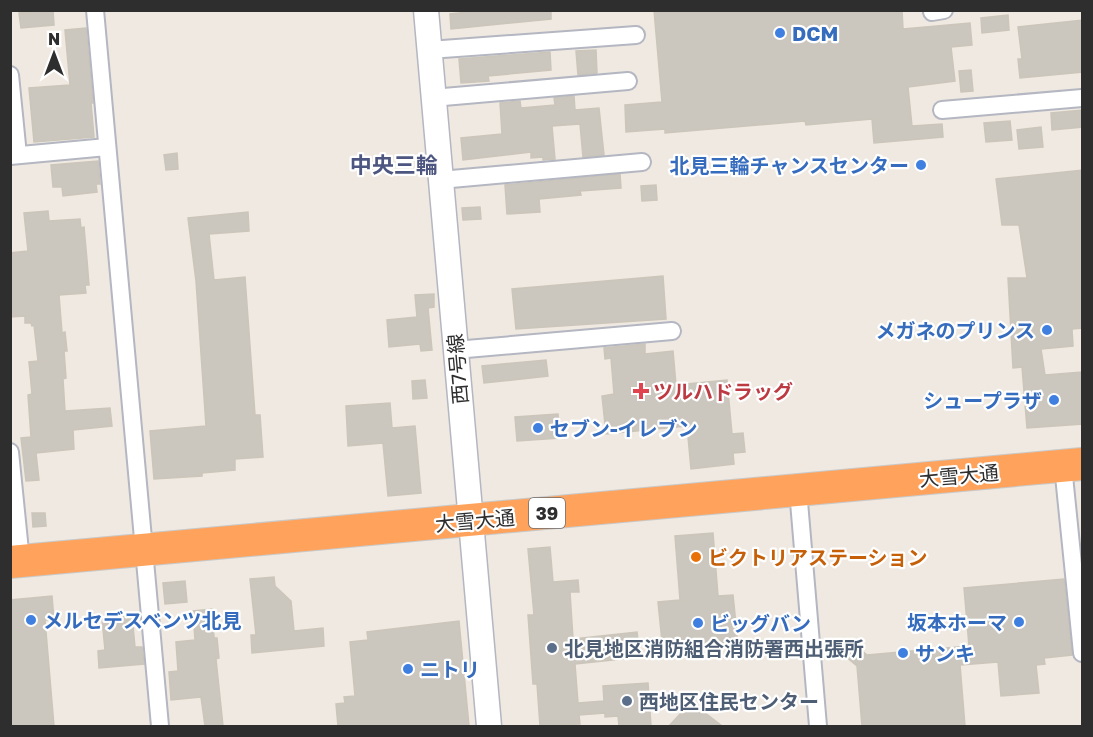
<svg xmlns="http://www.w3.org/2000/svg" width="1093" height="737" font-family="'Golos Text','Noto Sans JP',sans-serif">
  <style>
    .building { fill: #cbc7bf; stroke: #cbc5ba; stroke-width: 1.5 }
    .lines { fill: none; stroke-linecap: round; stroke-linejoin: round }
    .street-casing { stroke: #b4b7c1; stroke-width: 20 }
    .secondary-casing { stroke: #b4b7c1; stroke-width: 27 }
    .highway-casing { stroke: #c9c9c9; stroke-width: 34 }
    .street { stroke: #fff; stroke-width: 16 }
    .secondary { stroke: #fff; stroke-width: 24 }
    .highway { stroke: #ffa35c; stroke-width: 32 }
    .shop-dot { fill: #3f7fe0; stroke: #fff; stroke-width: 2 }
    .health-dot { fill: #e0444e; stroke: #fff; stroke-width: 2 }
    .food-dot { fill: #e8710a; stroke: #fff; stroke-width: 2 }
    .service-dot { fill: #5c6f8a; stroke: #fff; stroke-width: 2 }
    .labels { text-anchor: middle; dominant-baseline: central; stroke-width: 4.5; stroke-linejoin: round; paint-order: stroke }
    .shield { fill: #fff; stroke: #6d6d6d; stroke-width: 1.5 }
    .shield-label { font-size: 18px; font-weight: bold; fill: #2e2e2e }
    .shop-label { font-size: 20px; font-weight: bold; fill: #366cbe; stroke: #fff; text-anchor: start }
    .street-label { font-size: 20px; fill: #2e2e2e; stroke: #fff }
    .health-label { font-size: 20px; font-weight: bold; fill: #be3a42; stroke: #fff; text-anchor: start }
    .food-label { font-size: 20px; font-weight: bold; fill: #c56008; stroke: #fff; text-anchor: start }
    .service-label { font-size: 20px; font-weight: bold; fill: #4e5e75; stroke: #fff; text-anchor: start }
    .quarter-label { font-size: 22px; font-weight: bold; fill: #4d5680; stroke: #fff }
  </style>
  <rect width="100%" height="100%" fill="#efe9e1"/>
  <g class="building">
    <path d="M53 10 54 25 21 28 19 13Z"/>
    <path d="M486 10H551V19L451 29 450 14Z"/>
    <path d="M654 10H902L903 29 970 23 972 45 951 47 955 81 908 87 912 126 942 124 943 137 874 143 872 119 806 125 805 121 665 133V129L626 132 625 105 662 102Z"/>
    <path d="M1008 15 1009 30 982 33 981 18Z"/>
    <path d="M1083 20V72L1020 78 1018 59H1022L1018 27Z"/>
    <path d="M86 28 93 103H91L94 137 34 142 29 88 70 85 65 30Z"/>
    <path d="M596 50 597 73 578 75 576 51Z"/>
    <path d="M550 52 551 70 488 76 489 81 461 83 459 59Z"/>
    <path d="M971 70 973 91 961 92 959 71Z"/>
    <path d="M574 96 575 110 599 108 604 155 583 157 580 124 552 126 555 159 543 160V157L531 158V152L463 160 461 138 502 134 500 103 520 101 521 108 555 105 554 98Z"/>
    <path d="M1083 110V127L1052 130 1051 113Z"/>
    <path d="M1010 121 1012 140 986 142 984 123Z"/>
    <path d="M1041 127 1043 147 1019 149 1017 130Z"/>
    <path d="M177 153 178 169 166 170 164 155Z"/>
    <path d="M98 161 100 184H96L97 192 63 196 62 187H53L51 165Z"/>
    <path d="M1083 170V328L1072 329 1073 346 1041 349 1045 375 1082 372 1083 424 1027 428 1022 367 1013 368 1008 278H1027L1019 225H1002L996 179Z"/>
    <path d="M620 174 621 188 580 191 581 195 539 199 540 212 507 214 505 185Z"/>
    <path d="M656 185 657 200 642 201 641 186Z"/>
    <path d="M480 207 481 219 463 220 462 208Z"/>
    <path d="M48 211 49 221 80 219 81 228 84 227 87 260 89 285H85L86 293 59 295 62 333 65 332 67 351H64L66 378 63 379 65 411 110 408 112 426 73 430 74 449 36 453 39 480 26 481 21 438 31 437 28 395 32 394 29 362 38 361 34 325 32 326 31 323H25V316L10 317V253L28 251 24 213Z"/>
    <path d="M248 212 249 231 209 234 214 280 245 277 255 415H260L263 457 235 459V470L202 473V476L154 479 150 431 206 426 196 281 188 218Z"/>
    <path d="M663 276 666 319 516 329 512 289Z"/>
    <path d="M434 294V307L428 308 432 350 421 351 420 344 389 347 387 320 417 317 415 295Z"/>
    <path d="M645 344V354L673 351 676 385 727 380 732 434 743 433 745 452 733 453 734 464 691 469 687 426 606 434 602 396 614 394 611 358 605 359 604 348Z"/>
    <path d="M546 360 548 376 484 383 482 366Z"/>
    <path d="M425 380 427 398 413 399 412 381Z"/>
    <path d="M390 403 392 428 415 426 421 493 388 496 383 443 348 446 346 406Z"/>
    <path d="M558 414 560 438 517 441 515 417Z"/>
    <path d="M32 513H45L46 526 33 527Z"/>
    <path d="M713 533 718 596 733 595 738 644 663 651 658 602 680 600 675 536Z"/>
    <path d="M550 547 553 582 578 580 579 592H570L573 639 637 632 640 657 575 664 578 703 604 701 603 686 648 683 651 726H619L618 716 605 717V713L579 715 580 724 540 726 537 684H533L528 615H534L528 549Z"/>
    <path d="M274 577 275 586 291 601 294 631 323 628 324 646 252 653 251 635H256L250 579Z"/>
    <path d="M1064 579 1072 655 1044 658 1045 664 1036 665 1039 693 1001 696 998 662 960 665 965 726H862L857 666 845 656 854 644 867 655 969 646 964 588Z"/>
    <path d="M185 581 187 602 165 604 163 583Z"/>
    <path d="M52 596 54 620H45L54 726H10V600Z"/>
    <path d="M212 609 214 638H217L219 658 216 659 223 726H205L201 697 171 700 169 672 178 671 176 642 195 640 193 611Z"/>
    <path d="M132 616 135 647H142L144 664 99 668 98 651 105 650 102 619Z"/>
    <path d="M459 621 469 726H338L336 704 345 703 344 697 355 696 350 642 368 640 367 632Z"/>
    <path d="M692 709H700L722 726H669L682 712Z"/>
  </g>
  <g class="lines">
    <g class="street-casing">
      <g id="street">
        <path d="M95 10 160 726"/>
        <path d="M932 12 944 10"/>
        <path d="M429 50 636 35"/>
        <path d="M10 75 18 155"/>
        <path d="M432 98 628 81"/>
        <path d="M942 110 1082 98"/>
        <path d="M10 156 107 147"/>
        <path d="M440 180 642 162"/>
        <path d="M455 350 672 331"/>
        <path d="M10 452 21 561"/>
        <path d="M1063 466 1082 653"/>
        <path d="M798 490 818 726"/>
      </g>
    </g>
    <g class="secondary-casing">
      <path id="secondary" d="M426 10 489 726"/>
    </g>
    <g class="highway-casing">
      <path id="highway" d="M10 562 1082 464"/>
    </g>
    <use href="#street" class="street"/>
    <use href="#secondary" class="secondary"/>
    <use href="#highway" class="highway"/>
  </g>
  <g class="shop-dot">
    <circle cx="780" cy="33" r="6"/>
    <circle cx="921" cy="165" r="6"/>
    <circle cx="1047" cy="330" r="6"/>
    <circle cx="1054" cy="400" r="6"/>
    <circle cx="538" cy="428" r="6"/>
    <circle cx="31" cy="620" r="6"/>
    <circle cx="1019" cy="622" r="6"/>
    <circle cx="698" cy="623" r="6"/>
    <circle cx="903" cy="653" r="6"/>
    <circle cx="408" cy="669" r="6"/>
  </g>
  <path class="health-dot" d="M638 382h6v6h6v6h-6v6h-6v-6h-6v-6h6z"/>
  <circle class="food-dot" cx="696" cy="557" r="6"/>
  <g class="service-dot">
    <circle cx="552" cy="648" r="6"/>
    <circle cx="627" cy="701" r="6"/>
  </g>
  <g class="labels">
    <rect class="shield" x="529" y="498" width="36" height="30" rx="4.5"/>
    <g class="shield-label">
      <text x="547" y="513">39</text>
    </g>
    <g class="shop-label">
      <text x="792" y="33">DCM</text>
      <text x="909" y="165" text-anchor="end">北見三輪チャンスセンター</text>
      <text x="1035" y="330" text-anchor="end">メガネのプリンス</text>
      <text x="1042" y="400" text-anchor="end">シュープラザ</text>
      <text x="550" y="428">セブン-イレブン</text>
      <text x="43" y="620">メルセデスベンツ北見</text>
      <text x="1007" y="622" text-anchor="end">坂本ホーマ</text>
      <text x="710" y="623">ビッグバン</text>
      <text x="915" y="653">サンキ</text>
      <text x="420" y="669">ニトリ</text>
    </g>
    <g class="street-label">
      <text transform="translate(457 369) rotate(-95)">西7号線</text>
      <text transform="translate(959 475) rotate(-5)">大雪大通</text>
      <text transform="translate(475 520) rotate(-5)">大雪大通</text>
    </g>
    <g class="health-label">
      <text x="653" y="391">ツルハドラッグ</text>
    </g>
    <g class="food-label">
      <text x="708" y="557">ビクトリアステーション</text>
    </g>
    <g class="service-label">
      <text x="564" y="648">北見地区消防組合消防署西出張所</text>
      <text x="639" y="701">西地区住民センター</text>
    </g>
    <g class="quarter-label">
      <text x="394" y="164">中央三輪</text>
    </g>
  </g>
  <rect width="1093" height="737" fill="none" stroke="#2e2e2e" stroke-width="24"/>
  <g transform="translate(54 54)" stroke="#ffffff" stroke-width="4.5" paint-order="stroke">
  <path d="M0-4.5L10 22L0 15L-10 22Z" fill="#2e2e2e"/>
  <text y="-9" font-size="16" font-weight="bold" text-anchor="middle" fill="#2e2e2e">N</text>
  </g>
</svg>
